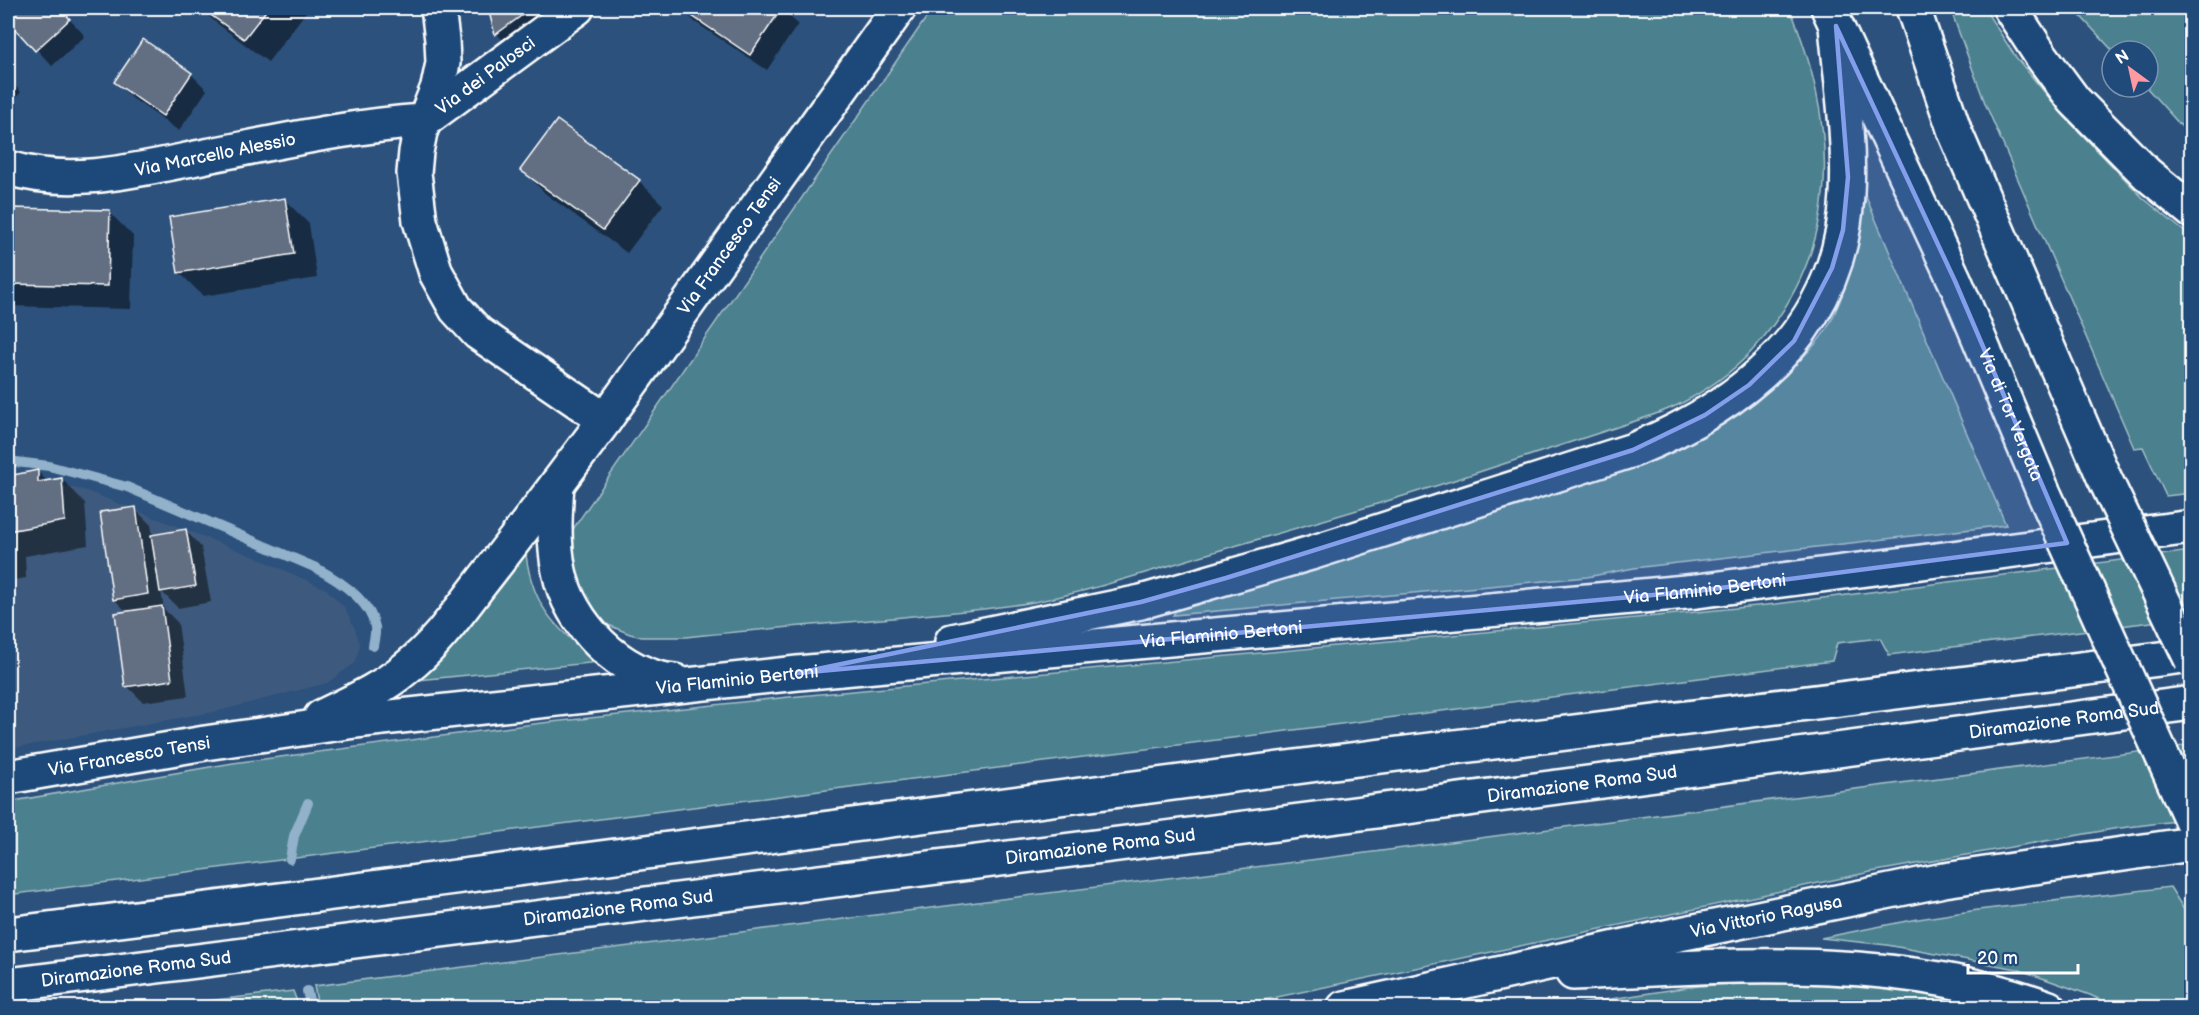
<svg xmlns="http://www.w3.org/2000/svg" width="2199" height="1015" font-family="'Balsamiq Sans',sans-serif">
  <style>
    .built { fill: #3c5a7e }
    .green { fill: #4b808e; stroke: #a5c0c6; stroke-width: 1.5 }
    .shadow { fill: #0007 }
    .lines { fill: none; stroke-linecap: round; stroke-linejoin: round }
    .stream { stroke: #92b1ca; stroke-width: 10 }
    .building { fill: #626e82; stroke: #fff; stroke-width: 1.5 }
    .street-casing { stroke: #fff; stroke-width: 38 }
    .secondary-casing { stroke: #fff; stroke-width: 38 }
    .highway-casing { stroke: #fff; stroke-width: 38 }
    .street { stroke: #1f4a7a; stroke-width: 33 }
    .secondary { stroke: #1f4a7a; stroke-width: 33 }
    .highway { stroke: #1f4a7a; stroke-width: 33 }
    .secondary-bridge-casing { stroke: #fff; stroke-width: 38; stroke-linecap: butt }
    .secondary-bridge { stroke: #1f4a7a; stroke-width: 33 }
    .marked { fill: #839eea; fill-opacity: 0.2; stroke: #839eea; stroke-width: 4.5; stroke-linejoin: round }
    .labels { text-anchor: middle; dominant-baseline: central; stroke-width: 4.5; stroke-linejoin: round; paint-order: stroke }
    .street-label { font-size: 18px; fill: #fff; stroke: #1f4a7a }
  </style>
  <rect width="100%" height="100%" fill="#2c517c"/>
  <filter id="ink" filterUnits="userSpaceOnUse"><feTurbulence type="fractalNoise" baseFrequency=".0167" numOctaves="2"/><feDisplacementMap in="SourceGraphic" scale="12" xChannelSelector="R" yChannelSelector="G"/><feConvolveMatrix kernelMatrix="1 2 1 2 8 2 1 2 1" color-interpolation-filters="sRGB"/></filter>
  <g filter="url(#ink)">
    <path class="built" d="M8 473 87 491 255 557 326 589 345 608 355 629 360 645 355 663 327 683 218 711 8 749Z"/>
    <g class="green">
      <path d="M933 8H1790C1837 124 1845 243 1758 344 1738 368 1710 388 1682 403 1658 415 1631 422 1605 431 1565 444 1525 457 1485 470 1395 500 1304 526 1214 552 1154 570 1095 590 1034 602 988 610 940 613 893 618 824 624 755 630 686 637H642L630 634 606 624 595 615 577 593 570 537 575 526Z"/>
      <path d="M1950 8H1984L2015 56 2064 116 2143 198 2191 237V493L2166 496 2143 447 2134 448 1985 103Z"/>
      <path d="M2073 8H2191V137L2146 87H2148V51H2113Z"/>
      <path d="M1866 197 2006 525 1634 568 1587 577 1173 615 1183 600 1676 449C1722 427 1758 401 1795 365 1808 352 1824 337 1832 319 1851 281 1858 238 1866 197Z"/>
      <path d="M525 544C529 602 553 629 600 662L407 681Z"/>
      <path d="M2191 551V617L1889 655 1880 638 1837 643 1832 661 8 895V802L233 763 542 723 799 696 1657 616 1776 604Z"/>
      <path d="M2191 745V819L2113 829 1871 872 1230 1007 318 1008 314 986 1381 851Z"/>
      <path d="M2170 887 2191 921V1007H2116L2090 995 2017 969 1887 945 1821 938 1912 920 1978 910Z"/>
      <path d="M1862 981 2006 1008H1552L1689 987 1750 982Z"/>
      <path d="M293 991 299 1007H155Z"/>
    </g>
    <g class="shadow">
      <path d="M8 8H59L85 36 52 66 8 18Z"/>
      <path d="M200 8H309L268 62 214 21Z"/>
      <path d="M490 8H587L520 57 497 34Z"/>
      <path d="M681 8H780L798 24 767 70 695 22Z"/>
      <path d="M191 74 207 90 179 131 132 98 115 82Z"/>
      <path d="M8 79 21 92 9 106 8 105Z"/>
      <path d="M557 122 639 181 663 205 627 253 546 194 522 170Z"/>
      <path d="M285 200 309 224 317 278 203 296 179 272Z"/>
      <path d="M8 210 109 212 133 236 131 309 8 306Z"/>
      <path d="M38 472 48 482 62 479 85 503 88 545 25 556 26 578 8 581V478Z"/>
      <path d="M135 509 151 525 153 536 185 530 201 547 211 602 178 608 161 591 164 609 178 623 188 696 143 702 127 686V612L114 599Z"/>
    </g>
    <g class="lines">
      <g class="stream">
        <path d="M8 461 49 466 127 487 314 567C337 579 370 599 375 627 376 633 374 639 373 646"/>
        <path d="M290 859 294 836 308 803"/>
        <path d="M307 991 311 1008"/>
      </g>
    </g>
    <g class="building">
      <path d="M8 8H60L70 19 35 51 8 21Z"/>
      <path d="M201 8H268L244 39Z"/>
      <path d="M488 8H532L495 35Z"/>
      <path d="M680 8H782L750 55Z"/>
      <path d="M143 39 192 73 163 116 114 82Z"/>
      <path d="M557 120 640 180 603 230 520 170Z"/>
      <path d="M285 198 294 254 178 273 169 217Z"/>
      <path d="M8 208 110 210 108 286 8 284Z"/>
      <path d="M38 470V482L62 478 65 521 8 531V476Z"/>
      <path d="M136 507 148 594 113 600 100 512Z"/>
      <path d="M186 529 196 586 160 592 151 535Z"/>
      <path d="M162 606 172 680 125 687 115 613Z"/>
    </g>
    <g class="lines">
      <g class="street-casing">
        <g id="street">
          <path d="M438 8 442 40 443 63 438 87 420 132 416 152 414 173 420 221 436 273 456 309 478 333 605 420"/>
          <path id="s1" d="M425 120 577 8"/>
          <path id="s2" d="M8 168C73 188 141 169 206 156 278 142 350 126 423 121"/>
        </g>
      </g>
      <g class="secondary-casing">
        <g id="secondary">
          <path id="s3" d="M1828 8 1955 281 2042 489"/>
          <path d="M1913 8 1955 132 2103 475"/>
          <path id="s4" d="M557 484 605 420 899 8"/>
        </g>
      </g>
      <g class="highway-casing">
        <g id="highway">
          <path d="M2010 8 2040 54 2074 100 2147 174 2192 211"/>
          <path d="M557 484C555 513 553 542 559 571 569 623 621 677 675 681"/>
          <path d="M952 641 1141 602 1311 553 1633 450C1748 403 1841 326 1847 194 1850 138 1841 81 1836 26"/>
          <path d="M321 717C349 703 380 690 405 669 435 646 458 613 481 583 507 550 532 517 557 484"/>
          <path id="s5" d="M8 777 205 743 355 721 798 673 1697 591 2192 527"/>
          <path d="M8 934 295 898 1326 763 2192 655"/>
          <path d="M1573 973C1731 965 1898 952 2049 1008"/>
          <path id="s6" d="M8 985 1354 814 2192 703"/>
          <path id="s7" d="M1344 1008 1670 936 1944 880 2192 844"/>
        </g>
      </g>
      <use href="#street" class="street"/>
      <use href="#secondary" class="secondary"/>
      <use href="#highway" class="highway"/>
      <g class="secondary-bridge-casing">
        <g id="secondary-bridge">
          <path d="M2103 475 2192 661"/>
          <path d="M2042 489 2192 822"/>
        </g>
      </g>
      <use href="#secondary-bridge" class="secondary-bridge"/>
    </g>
  </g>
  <path class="marked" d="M1836 26 1955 281 2067 543 1697 591 798 673 1141 602 1226 578 1633 450 1705 415 1749 385 1794 341 1832 268 1843 230 1848 177Z"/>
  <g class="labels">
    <g class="street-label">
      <text stroke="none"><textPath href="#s1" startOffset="75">Via dei Palosci</textPath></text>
      <text stroke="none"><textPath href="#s2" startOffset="210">Via Marcello Alessio</textPath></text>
      <text stroke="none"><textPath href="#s4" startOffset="294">Via Francesco Tensi</textPath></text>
      <text stroke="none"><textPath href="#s3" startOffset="446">Via di Tor Vergata</textPath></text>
      <text stroke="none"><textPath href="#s5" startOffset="1708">Via Flaminio Bertoni</textPath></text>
      <text stroke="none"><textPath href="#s5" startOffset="1222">Via Flaminio Bertoni</textPath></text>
      <text stroke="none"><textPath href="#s5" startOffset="736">Via Flaminio Bertoni</textPath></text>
      <text stroke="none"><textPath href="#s6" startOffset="2073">Diramazione Roma Sud</textPath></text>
      <text stroke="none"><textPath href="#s5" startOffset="123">Via Francesco Tensi</textPath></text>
      <text stroke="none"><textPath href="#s6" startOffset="1587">Diramazione Roma Sud</textPath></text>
      <text stroke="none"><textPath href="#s6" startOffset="1101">Diramazione Roma Sud</textPath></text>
      <text stroke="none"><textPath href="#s6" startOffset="615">Diramazione Roma Sud</textPath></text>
      <text stroke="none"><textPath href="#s7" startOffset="432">Via Vittorio Ragusa</textPath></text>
      <text stroke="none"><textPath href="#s6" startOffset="129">Diramazione Roma Sud</textPath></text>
    </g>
  </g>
  <rect width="2199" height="1015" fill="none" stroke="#1f4a7a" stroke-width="30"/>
  <rect x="15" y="15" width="2169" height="985" fill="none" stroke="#fff" stroke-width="2" filter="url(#ink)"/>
  <g transform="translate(2130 69) rotate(327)"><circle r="28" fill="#1f4a7a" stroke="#7992af" stroke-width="1.5"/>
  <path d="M0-4.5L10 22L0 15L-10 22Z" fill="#ff9aa2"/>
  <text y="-9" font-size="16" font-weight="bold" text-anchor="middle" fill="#ffffff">N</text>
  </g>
  <path d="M1968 964v9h110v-9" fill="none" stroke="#ffffff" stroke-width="3"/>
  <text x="1977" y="964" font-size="18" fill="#ffffff" stroke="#1f4a7a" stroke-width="4.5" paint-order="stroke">20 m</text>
</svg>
